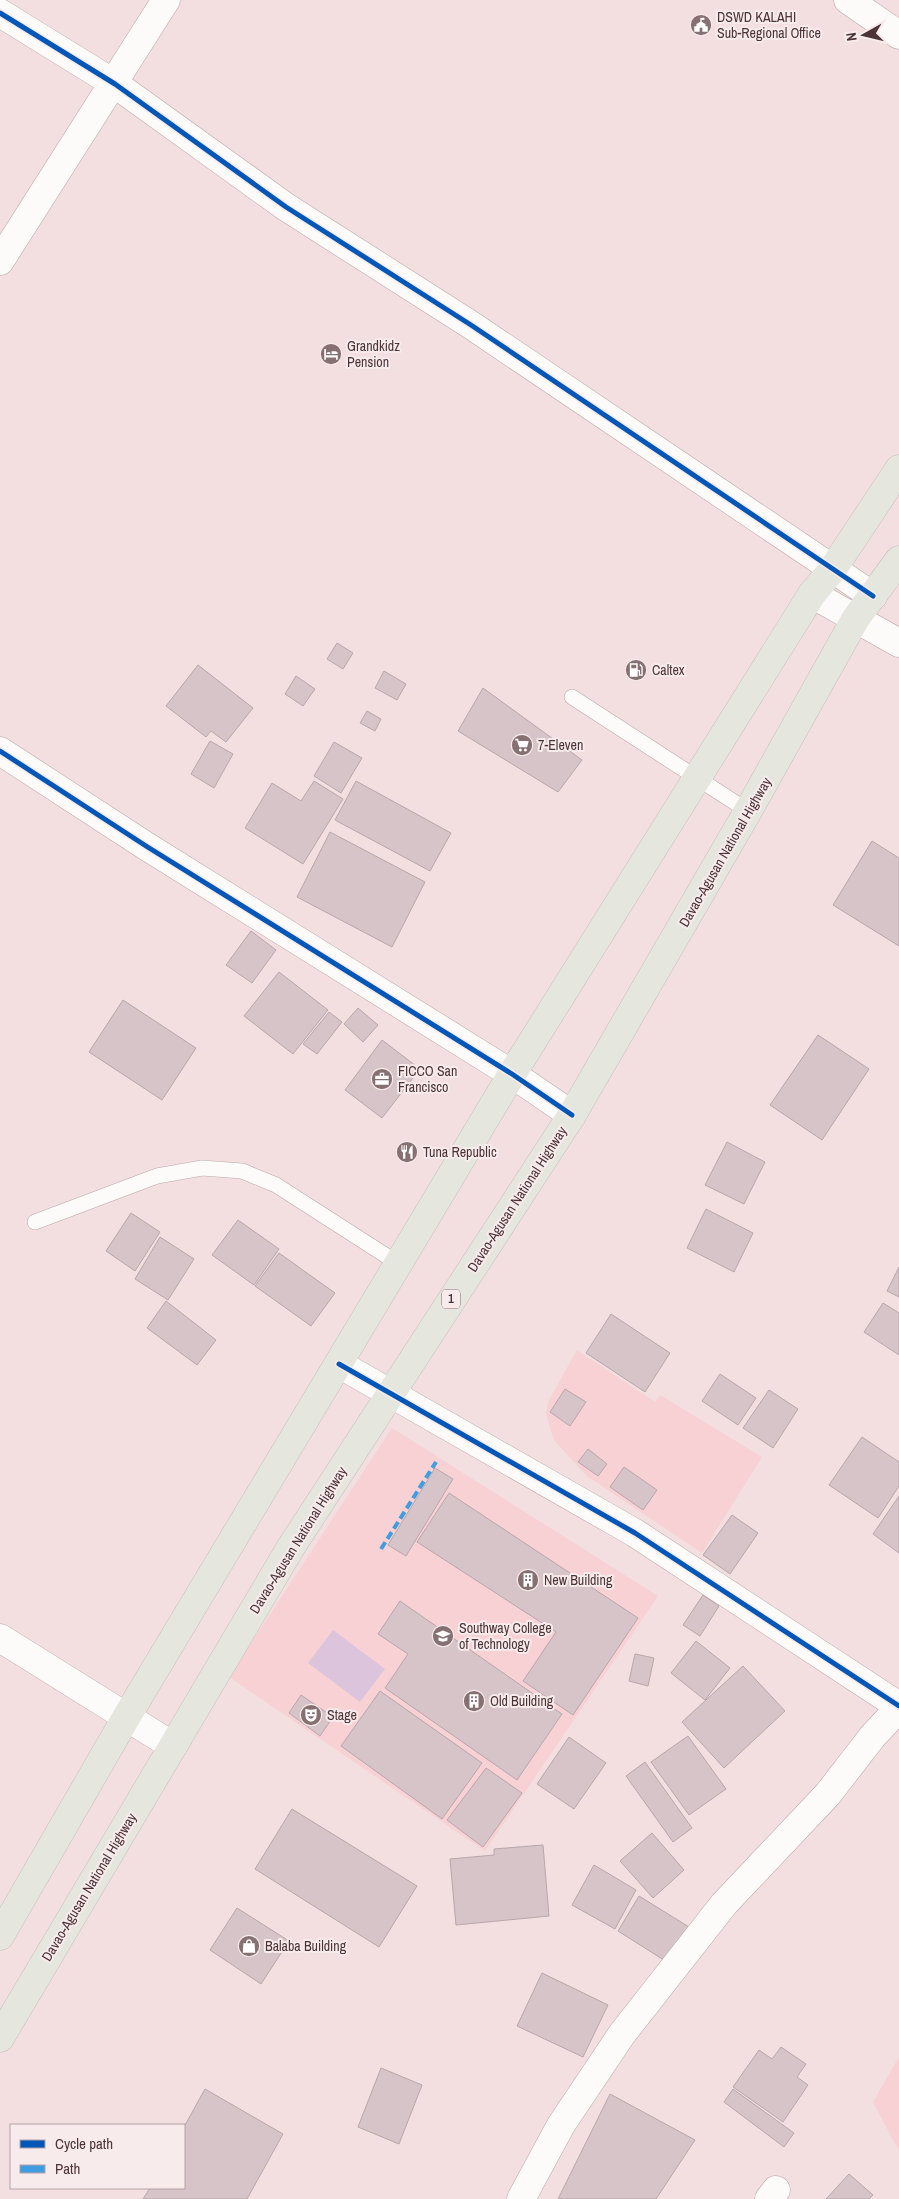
<svg xmlns="http://www.w3.org/2000/svg" width="899" height="2199" font-family="'Archivo Narrow',sans-serif">
  <style>
    .built { fill: #f7d1d3 }
    .green { fill: #dcc5dc }
    .building { fill: #d6c4c8; stroke: #b9a6ab }
    .lines { fill: none; stroke-linecap: round; stroke-linejoin: round }
    .service-casing { stroke: #baa7a8; stroke-width: 16 }
    .minor-casing { stroke: #baa7a8; stroke-width: 29 }
    .tertiary-casing { stroke: #baa7a8; stroke-width: 29 }
    .trunk-casing { stroke: #c9bcbd; stroke-width: 29 }
    .service { stroke: #fdfafa; stroke-width: 15 }
    .minor { stroke: #fdfafa; stroke-width: 28 }
    .tertiary { stroke: #fdfafa; stroke-width: 28 }
    .trunk { stroke: #e5e7de; stroke-width: 28 }
    .quiet { stroke: #409de2; stroke-width: 4; stroke-dasharray: 8 4; stroke-linecap: butt }
    .cycleway-casing { stroke: #f8ebec; stroke-width: 8 }
    .cycleway { stroke: #0057b8; stroke-width: 5 }
    .labels { text-anchor: middle; dominant-baseline: central; stroke-width: 4; stroke-linejoin: round; paint-order: stroke }
    .shield { fill: #f8ebec; stroke: #806b6d; stroke-width: 1 }
    .shield-label { font-size: 12px; font-weight: bold; fill: #4c3436 }
    .poi-label { font-size: 14px; fill: #4c3436; stroke: #f8ebec; text-anchor: start }
    .street-label { font-size: 14px; fill: #4c3436; stroke: #f8ebec }
  </style>
  <rect width="100%" height="100%" fill="#f3dfe0"/>
  <g class="built">
    <path d="M577 1350 655 1402 660 1395 762 1457 702 1553 587 1476 554 1440 546 1414 548 1402Z"/>
    <path d="M392 1428 658 1596 485 1851 229 1677Z"/>
    <path d="M899 2057V2151L873 2102Z"/>
  </g>
  <path class="green" d="M333 1630 385 1669 360 1702 308 1663Z"/>
  <g class="building">
    <path d="M337 643 353 653 343 669 327 659Z"/>
    <path d="M198 665 253 708 226 742 211 731 206 737 166 706Z"/>
    <path d="M384 671 406 684 397 700 375 688Z"/>
    <path d="M296 676 315 689 303 706 285 694Z"/>
    <path d="M483 688 582 760 558 792 458 731Z"/>
    <path d="M367 711 381 719 375 731 360 723Z"/>
    <path d="M210 741 233 754 214 788 191 774Z"/>
    <path d="M334 742 362 758 341 793 314 776Z"/>
    <path d="M314 781 343 799 303 864 245 828 272 783 301 801Z"/>
    <path d="M356 781 451 833 430 871 335 820Z"/>
    <path d="M330 832 425 882 392 947 297 897Z"/>
    <path d="M872 841 899 858V946L833 905Z"/>
    <path d="M251 931 276 950 252 983 226 965Z"/>
    <path d="M279 972 328 1010 293 1054 244 1016Z"/>
    <path d="M123 1000 196 1048 162 1100 89 1052Z"/>
    <path d="M358 1008 378 1025 363 1042 344 1024Z"/>
    <path d="M329 1012 342 1022 317 1054 303 1044Z"/>
    <path d="M818 1035 869 1069 822 1140 770 1105Z"/>
    <path d="M382 1040 420 1069 382 1118 345 1090Z"/>
    <path d="M727 1142 765 1162 744 1204 705 1185Z"/>
    <path d="M706 1209 753 1233 734 1272 687 1248Z"/>
    <path d="M131 1213 160 1232 135 1271 106 1251Z"/>
    <path d="M238 1220 279 1249 254 1285 212 1255Z"/>
    <path d="M160 1237 194 1259 168 1300 135 1279Z"/>
    <path d="M279 1253 335 1293 311 1326 255 1286Z"/>
    <path d="M899 1267V1297L887 1291Z"/>
    <path d="M166 1301 216 1340 197 1365 147 1328Z"/>
    <path d="M883 1303 899 1313V1355L864 1332Z"/>
    <path d="M611 1314 670 1353 645 1392 586 1353Z"/>
    <path d="M720 1374 756 1398 738 1425 702 1401Z"/>
    <path d="M565 1389 586 1402 570 1426 550 1412Z"/>
    <path d="M769 1390 798 1409 773 1448 743 1428Z"/>
    <path d="M862 1437 899 1462V1486L878 1518 829 1485Z"/>
    <path d="M588 1449 607 1464 598 1476 578 1462Z"/>
    <path d="M624 1467 657 1490 643 1510 610 1487Z"/>
    <path d="M435 1468 453 1479 406 1556 388 1545Z"/>
    <path d="M449 1493 638 1618 573 1715 523 1681 556 1632 417 1542Z"/>
    <path d="M899 1496V1553L873 1534Z"/>
    <path d="M732 1515 758 1533 730 1574 703 1555Z"/>
    <path d="M703 1595 719 1606 700 1636 683 1625Z"/>
    <path d="M400 1601 562 1714 517 1780 385 1688 408 1654 378 1634Z"/>
    <path d="M696 1641 730 1668 705 1700 671 1673Z"/>
    <path d="M635 1654 654 1658 648 1686 629 1681Z"/>
    <path d="M743 1666 785 1711 724 1768 682 1722Z"/>
    <path d="M380 1691 482 1763 442 1819 341 1746Z"/>
    <path d="M301 1695 333 1717 320 1736 289 1713Z"/>
    <path d="M688 1736 726 1789 689 1815 651 1762Z"/>
    <path d="M569 1737 606 1763 574 1809 537 1784Z"/>
    <path d="M645 1762 692 1828 673 1842 626 1776Z"/>
    <path d="M486 1768 522 1793 483 1847 447 1820Z"/>
    <path d="M292 1809 417 1886 379 1947 255 1869Z"/>
    <path d="M652 1833 684 1870 653 1898 620 1861Z"/>
    <path d="M543 1845 549 1916 456 1925 450 1859 494 1855V1849Z"/>
    <path d="M594 1865 636 1890 615 1929 572 1905Z"/>
    <path d="M639 1896 689 1927 667 1962 618 1931Z"/>
    <path d="M237 1908 289 1941 261 1984 210 1950Z"/>
    <path d="M542 1973 608 2005 583 2057 517 2026Z"/>
    <path d="M781 2047 806 2064 797 2077 808 2085 783 2122 733 2087 759 2050 772 2059Z"/>
    <path d="M381 2068 422 2085 399 2144 358 2127Z"/>
    <path d="M205 2089 283 2134 247 2199H143L150 2188H184V2127Z"/>
    <path d="M733 2089 794 2133 784 2147 724 2102Z"/>
    <path d="M610 2094 695 2140 656 2199H558Z"/>
    <path d="M849 2174 873 2195 869 2199H826Z"/>
  </g>
  <g class="lines">
    <g class="service-casing">
      <g id="service">
        <path d="M572 697 748 811"/>
        <path d="M35 1222 157 1176 202 1168 242 1171 276 1185 399 1264"/>
      </g>
    </g>
    <g class="minor-casing">
      <g id="minor">
        <path d="M0 13 115 84 286 207 471 325 873 596"/>
        <path d="M0 261 166 0"/>
        <path d="M812 594 899 643"/>
        <path d="M0 751 146 846 512 1074 572 1115"/>
        <path d="M339 1364 635 1533 899 1706"/>
        <path d="M521 2199 561 2125 622 2034 724 1904 828 1794 872 1737 899 1708"/>
        <path d="M769 2199 776 2190"/>
      </g>
    </g>
    <g class="tertiary-casing">
      <g id="tertiary">
        <path d="M848 0 899 35"/>
        <path d="M0 1638 173 1746"/>
      </g>
    </g>
    <g class="trunk-casing">
      <g id="trunk">
        <path d="M0 1936 127 1716 512 1074 812 594 832 570 899 469"/>
        <path d="M0 2038 291 1547 572 1115 748 811 856 618 899 560"/>
      </g>
    </g>
    <use href="#service" class="service"/>
    <use href="#minor" class="minor"/>
    <use href="#tertiary" class="tertiary"/>
    <use href="#trunk" class="trunk"/>
    <path class="quiet" d="M381 1549 436 1462"/>
    <g class="cycleway-casing">
      <g id="cycleway">
        <path d="M0 13 115 84 286 207 471 325 873 596"/>
        <path d="M0 751 146 846 512 1074 572 1115"/>
        <path d="M339 1364 635 1533 899 1706"/>
      </g>
    </g>
    <use href="#cycleway" class="cycleway"/>
  </g>
  <defs>
    <g id="civic-disc" transform="scale(1.125)"><circle r="9.5" fill="#867072" stroke="#f8ebec"/><path d="M-.6-6.5H3V-4.5H.6V-3L4-1V1h2V6H-6V1h2V-1L-.6-3ZM-1.2 2.5V6h2.4V2.5Z" fill="#fff"/></g>
    <g id="hotel-disc" transform="scale(1.125)"><circle r="9.5" fill="#867072" stroke="#f8ebec"/><path d="M-6-4.5h1.5V1H6V5H4.5V3h-9V5H-6ZM-4 0a1.8 1.8 0 1 1 3.6 0ZM.5 0V-2.5h3Q6-2.5 6 0Z" fill="#fff"/></g>
    <g id="fuel-disc" transform="scale(1.125)"><circle r="9.5" fill="#867072" stroke="#f8ebec"/><path d="M-5.5-6h7V0h2V4h1.3V-2.5L3-4.5l.8-.8L6-3V5H2.5V1h-1V6h-7ZM-4.2-4.7v3.2H.2V-4.7Z" fill="#fff"/></g>
    <g id="supermarket-disc" transform="scale(1.125)"><circle r="9.5" fill="#867072" stroke="#f8ebec"/><path d="M-6-5.5h2.5l.6 2H6L4.5 2H-2.5L-4.4-4H-6ZM-1.5 3.2a1.3 1.3 0 1 0 .1 0ZM3 3.2a1.3 1.3 0 1 0 .1 0Z" fill="#fff"/></g>
    <g id="office-disc" transform="scale(1.125)"><circle r="9.5" fill="#867072" stroke="#f8ebec"/><path d="M-6-3h4V-5.5h4V-3h4V5H-6ZM-1-4.5V-3h2v-1.5ZM-6 0V1H6V0Z" fill="#fff"/></g>
    <g id="restaurant-disc" transform="scale(1.125)"><circle r="9.5" fill="#867072" stroke="#f8ebec"/><path d="M-5-6h1v4h1v-4h1v4h1v-4h1v5L-1.5 .5V6h-2V.5L-5-1ZM5-6V6H3V1.5H1.5Q1.5-4 5-6Z" fill="#fff"/></g>
    <g id="building-disc" transform="scale(1.125)"><circle r="9.5" fill="#867072" stroke="#f8ebec"/><path d="M-4-6H4V6H1V3H-1V6H-4ZM-2.5-4.3h1.7v1.8h-1.7ZM.8-4.3h1.7v1.8H.8ZM-2.5-1h1.7V.8h-1.7ZM.8-1h1.7V.8H.8Z" fill="#fff"/></g>
    <g id="university-disc" transform="scale(1.125)"><circle r="9.5" fill="#867072" stroke="#f8ebec"/><path d="M0-5L7-2L0 1L-7-2ZM-4 1L0 2.5L4 1V4Q0 6-4 4Z" fill="#fff"/></g>
    <g id="theatre-disc" transform="scale(1.125)"><circle r="9.5" fill="#867072" stroke="#f8ebec"/><path d="M-5-5.5Q0-4 5-5.5V0Q5 5 0 6Q-5 5-5 0ZM-3.3-2.5H-1v1.5H-3.3ZM1-2.5H3.3v1.5H1ZM-2.8 1Q0 5.5 2.8 1Z" fill="#fff"/></g>
    <g id="shop-disc" transform="scale(1.125)"><circle r="9.5" fill="#867072" stroke="#f8ebec"/><path d="M-5-2.5h2.3a2.7 3.5 0 0 1 5.4 0H5L5.5 6h-11ZM-1.5-2.5h3a1.5 2.3 0 0 0-3 0Z" fill="#fff"/></g>
  </defs>
  <g fill-rule="evenodd">
    <use href="#civic-disc" x="701" y="25"/>
    <use href="#hotel-disc" x="331" y="354"/>
    <use href="#fuel-disc" x="636" y="670"/>
    <use href="#supermarket-disc" x="522" y="745"/>
    <use href="#office-disc" x="382" y="1079"/>
    <use href="#restaurant-disc" x="407" y="1152"/>
    <use href="#building-disc" x="528" y="1580"/>
    <use href="#university-disc" x="443" y="1636"/>
    <use href="#building-disc" x="474" y="1701"/>
    <use href="#theatre-disc" x="311" y="1715"/>
    <use href="#shop-disc" x="249" y="1946"/>
  </g>
  <g class="labels">
    <rect class="shield" x="442" y="1289.5" width="18" height="19" rx="4"/>
    <g class="shield-label">
      <text x="451" y="1299">1</text>
    </g>
    <g class="poi-label">
      <text x="717" y="17">DSWD KALAHI<tspan x="717" dy="16">Sub-Regional Office</tspan></text>
      <text x="347" y="346">Grandkidz<tspan x="347" dy="16">Pension</tspan></text>
      <text x="652" y="670">Caltex</text>
      <text x="538" y="745">7-Eleven</text>
      <text x="398" y="1071">FICCO San<tspan x="398" dy="16">Francisco</tspan></text>
      <text x="423" y="1152">Tuna Republic</text>
      <text x="544" y="1580">New Building</text>
      <text x="459" y="1628">Southway College<tspan x="459" dy="16">of Technology</tspan></text>
      <text x="490" y="1701">Old Building</text>
      <text x="327" y="1715">Stage</text>
      <text x="265" y="1946">Balaba Building</text>
    </g>
    <g class="street-label">
      <text transform="translate(725 852) rotate(-60)">Davao-Agusan National Highway</text>
      <text transform="translate(517 1199) rotate(-57)">Davao-Agusan National Highway</text>
      <text transform="translate(298 1540) rotate(-58)">Davao-Agusan National Highway</text>
      <text transform="translate(89 1887) rotate(-59)">Davao-Agusan National Highway</text>
    </g>
  </g>
  <rect x="10" y="2124" width="175" height="65" fill="#f8ebec" stroke="#b3a2a3"/>
  <rect x="20" y="2140" width="25" height="8" fill="#0057b8" stroke="#b3a2a3"/>
  <text x="55" y="2149" font-size="15" fill="#4c3436">Cycle path</text>
  <rect x="20" y="2165" width="25" height="8" fill="#409de2" stroke="#b3a2a3"/>
  <text x="55" y="2174" font-size="15" fill="#4c3436">Path</text>
  <g transform="translate(864 35) rotate(262)" stroke="#f8ebec" stroke-width="4" paint-order="stroke">
  <path d="M0-4L9 19L0 12L-9 19Z" fill="#4c3436"/>
  <text y="-8" font-size="14" font-weight="bold" text-anchor="middle" fill="#4c3436">N</text>
  </g>
</svg>
